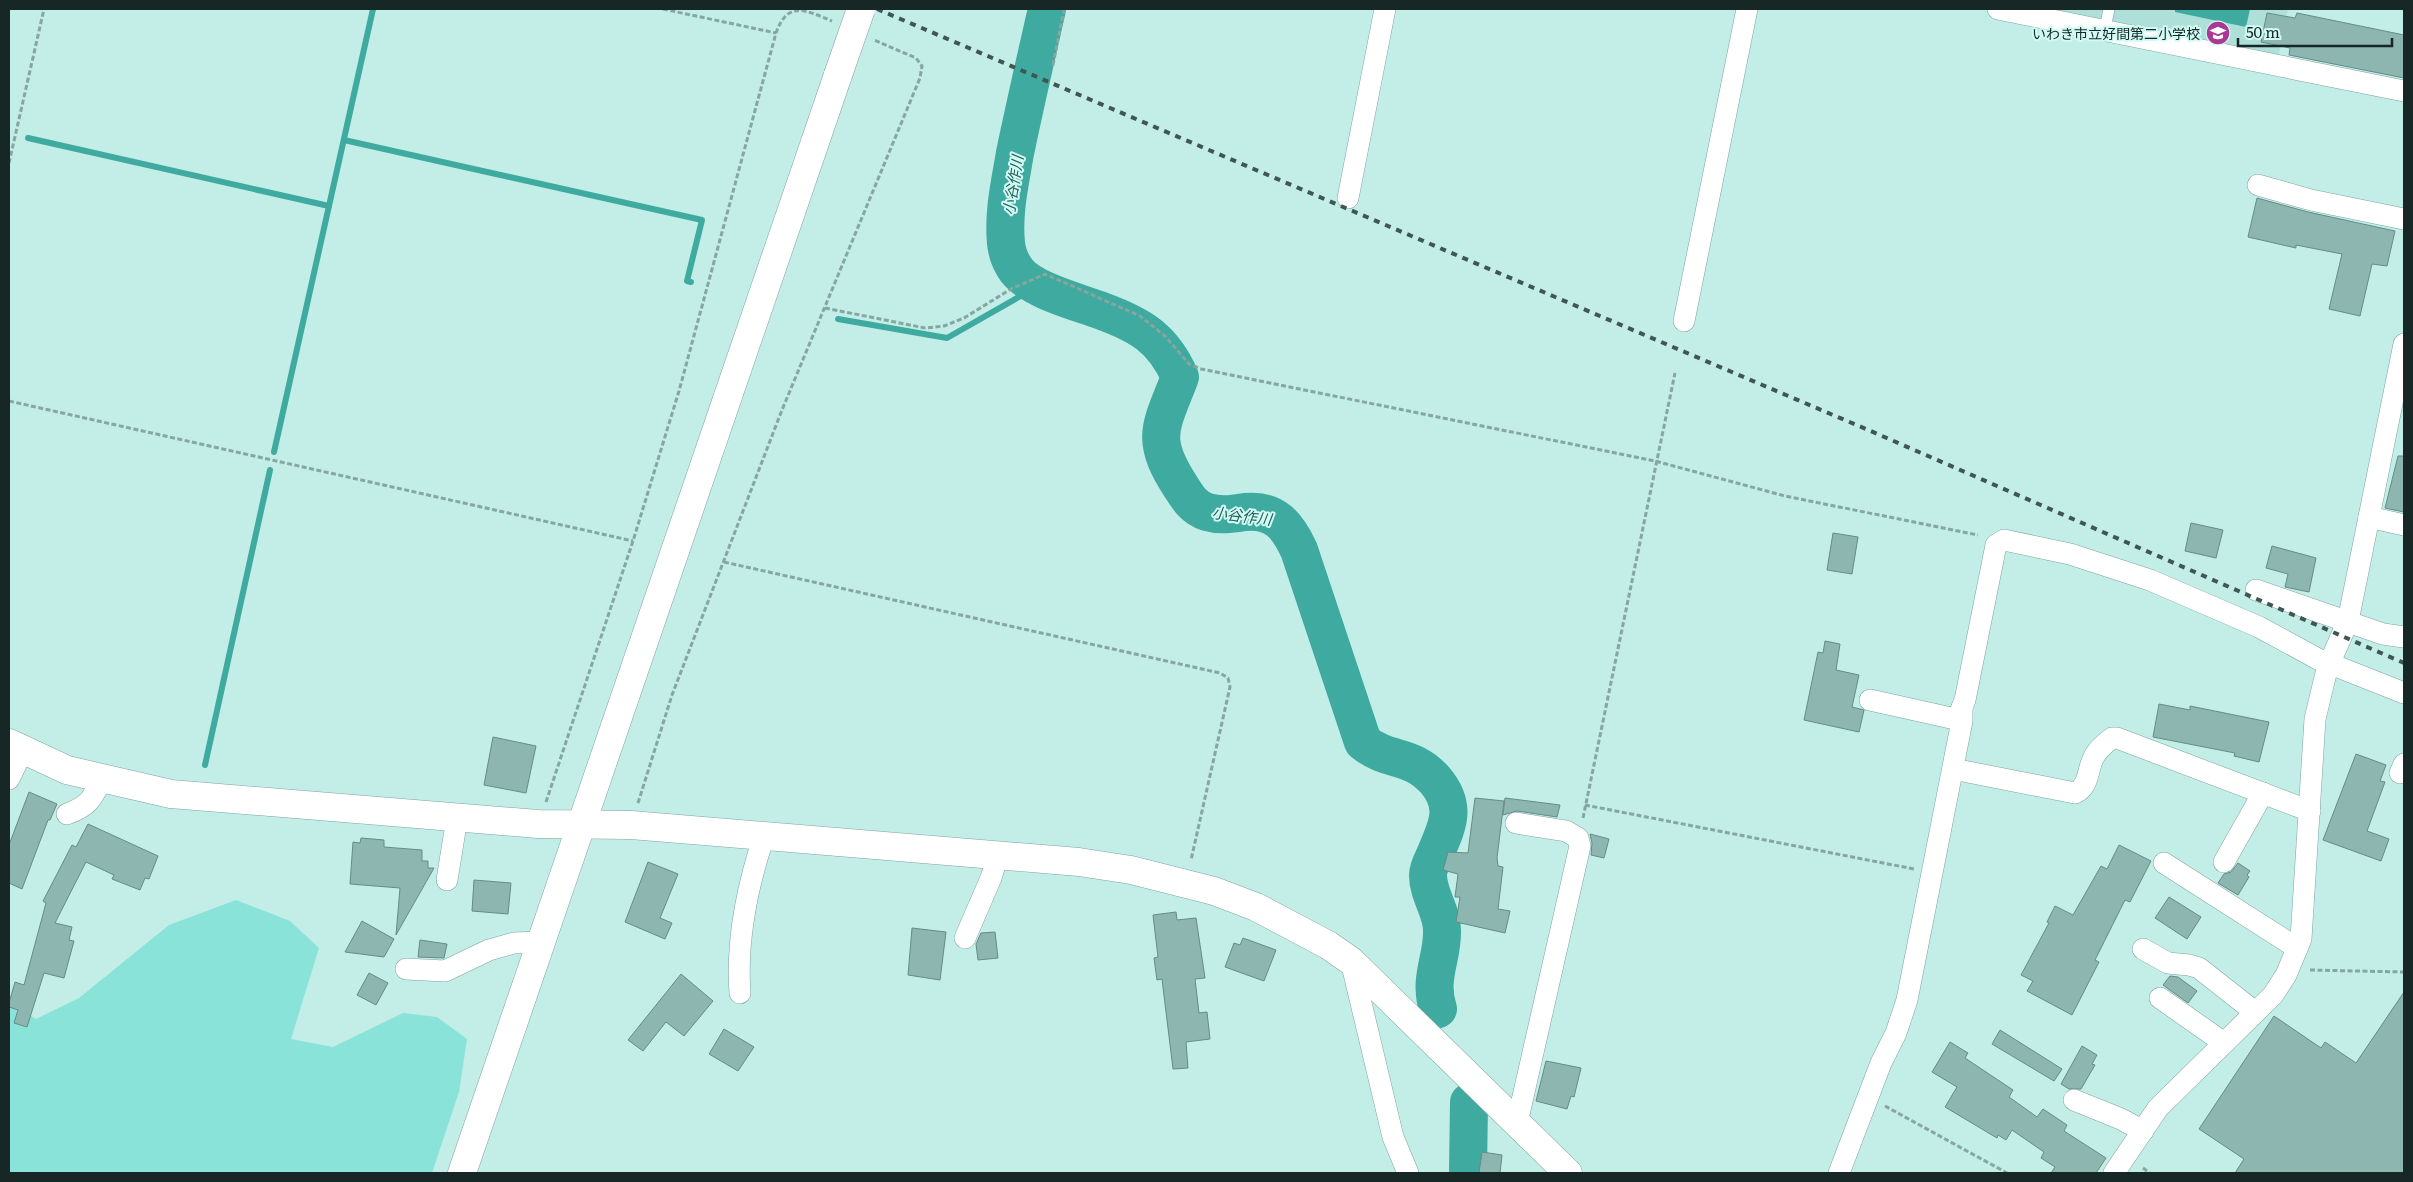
<svg xmlns="http://www.w3.org/2000/svg" width="2413" height="1182" font-family="Literata,'Noto Sans JP',serif">
  <style>
    .built { fill: #aedfd9 }
    .green { fill: #89e3d8 }
    .water { fill: #3faa9f }
    .lines { fill: none; stroke-linecap: round; stroke-linejoin: round }
    .stream { stroke: #3faa9f; stroke-width: 6 }
    .river { stroke: #3faa9f; stroke-width: 38 }
    .building { fill: #8eb6b0; stroke: #658b86 }
    .lane-casing { stroke: #7ea5a0; stroke-width: 12 }
    .street-casing { stroke: #7ea5a0; stroke-width: 22 }
    .secondary-casing { stroke: #7ea5a0; stroke-width: 29 }
    .path { stroke: #85a6a1; stroke-width: 3; stroke-dasharray: 5 2.5; stroke-linecap: butt }
    .lane { stroke: #fff; stroke-width: 11 }
    .street { stroke: #fff; stroke-width: 21 }
    .secondary { stroke: #fff; stroke-width: 28 }
    .rail { stroke: #405653; stroke-width: 4; stroke-dasharray: 6 6; stroke-linecap: butt }
    .secondary-bridge-casing { stroke: #7ea5a0; stroke-width: 29; stroke-linecap: butt }
    .secondary-bridge { stroke: #fff; stroke-width: 28 }
    .labels { text-anchor: middle; dominant-baseline: central; stroke-width: 4; stroke-linejoin: round; paint-order: stroke }
    .poi-label { font-size: 14px; fill: #172725; stroke: #d0faf4; text-anchor: end }
    .water-label { font-size: 15px; font-style: italic; fill: #245e58; stroke: #d0faf4 }
  </style>
  <rect width="100%" height="100%" fill="#c3ede7"/>
  <path class="built" d="M2028 9H2288L2278 58Z"/>
  <path class="green" d="M236 900 290 921 319 948 291 1039 333 1047 403 1013 437 1017 467 1039 459 1092 432 1173H9V1003L36 1019 79 998 169 925Z"/>
  <path class="water" d="M2175 9H2250L2246 27 2175 12Z"/>
  <g class="lines">
    <g class="stream">
      <path d="M28 138 329 206"/>
      <path d="M344 140 702 220 687 281 691 282"/>
      <path d="M838 319 947 338 1038 286"/>
      <path d="M274 452 373 9"/>
      <path d="M205 765 270 470"/>
    </g>
    <g class="river">
      <path d="M1047 9C1036 57 1025 105 1015 153 1010 183 1003 212 1006 243 1007 253 1011 263 1017 271 1033 291 1078 302 1102 311 1140 325 1163 338 1180 377 1161 427 1149 438 1181 487 1188 498 1194 508 1207 512 1221 516 1232 514 1245 512 1275 509 1288 526 1299 550L1363 742C1389 763 1411 753 1435 780 1459 808 1446 828 1434 857 1431 863 1428 869 1428 875 1428 895 1442 911 1442 930 1443 959 1428 977 1438 1009"/>
      <path d="M1468 1173 1469 1102"/>
    </g>
  </g>
  <g class="building">
    <path d="M2267 13 2295 18 2297 13 2404 35V78L2289 55 2290 48 2261 42Z"/>
    <path d="M2257 198 2308 212 2395 231 2387 266 2372 264 2360 316 2329 309 2342 254 2296 245V248L2248 237Z"/>
    <path d="M2398 456H2404V512L2385 508Z"/>
    <path d="M2191 523 2223 530 2216 558 2185 551Z"/>
    <path d="M1833 533 1858 537 1852 574 1827 570Z"/>
    <path d="M2272 546 2316 558 2309 592 2285 587 2288 574 2266 568Z"/>
    <path d="M1825 641 1840 644 1836 670 1859 675 1852 707 1864 710 1859 732 1804 720 1818 652 1823 653Z"/>
    <path d="M2159 704 2190 710V706L2269 722 2259 762 2234 756 2235 753 2153 737Z"/>
    <path d="M493 737 536 746 526 793 484 785Z"/>
    <path d="M2356 754 2386 765 2380 781 2385 782 2367 831 2389 839 2381 861 2323 840Z"/>
    <path d="M29 792 57 804 50 820H48L22 889 9 883V845Z"/>
    <path d="M1475 798 1504 801 1497 858 1498 866 1503 867 1498 909 1510 911 1505 933 1456 922 1460 897H1455L1458 874 1443 870 1448 852 1468 853Z"/>
    <path d="M1505 798 1560 805 1557 817 1517 811 1503 815Z"/>
    <path d="M88 824 158 856 149 879 145 878 140 890 112 879 114 875 86 862 55 923 72 927 69 940 74 941 64 978 44 973 27 1027 14 1023 18 1010 9 1007V1003L15 982 24 985 46 903 43 901 72 845 76 847Z"/>
    <path d="M1590 834 1609 839 1604 858 1591 855 1592 843Z"/>
    <path d="M361 838 384 840V847L422 850V861H428V868H434L396 935 400 888 350 884 353 842 360 843Z"/>
    <path d="M2119 845 2151 861 2130 902 2125 900 2095 960 2099 962 2072 1015 2027 991 2033 981 2021 975 2049 923 2047 922 2055 906 2073 915 2101 866 2107 869Z"/>
    <path d="M648 862 678 874 660 918 672 923 665 939 625 922Z"/>
    <path d="M2238 863 2250 871 2247 875 2249 877 2238 895 2218 883 2224 874 2231 872Z"/>
    <path d="M474 880 511 883 508 914 472 911Z"/>
    <path d="M2169 897 2201 917 2187 939 2155 918Z"/>
    <path d="M1176 912 1177 920 1196 918 1205 978 1195 979 1199 1013 1207 1012 1210 1039 1186 1042 1188 1068 1173 1069 1162 979 1157 980 1154 958 1158 957 1153 915Z"/>
    <path d="M362 921 394 939 384 957 345 952Z"/>
    <path d="M912 928 946 932 940 980 908 975Z"/>
    <path d="M995 932 998 958 978 960 976 944 981 933Z"/>
    <path d="M1243 938 1276 950 1264 981 1225 967 1234 943 1240 945Z"/>
    <path d="M420 940 447 944 444 958 418 957Z"/>
    <path d="M369 973 388 983 376 1005 357 995Z"/>
    <path d="M681 974 713 1001 684 1036 666 1022 643 1051 628 1040Z"/>
    <path d="M2170 976 2178 977 2197 991 2188 1003 2163 985Z"/>
    <path d="M2404 992V1173H2235L2244 1159 2199 1129 2274 1016 2321 1048 2325 1042 2356 1063Z"/>
    <path d="M724 1029 754 1047 738 1071 709 1054Z"/>
    <path d="M2000 1030 2062 1069 2054 1081 1992 1044Z"/>
    <path d="M1950 1042 1968 1053 1965 1058 2013 1090 2009 1097 2037 1117 2043 1109 2067 1125 2064 1131 2106 1158 2096 1173H2051L2055 1167 2041 1158 2044 1152 2012 1130 2006 1140 1998 1135 1997 1138 1945 1107 1957 1087 1932 1072Z"/>
    <path d="M2082 1046 2097 1055 2092 1064 2095 1065 2081 1089H2069L2061 1084Z"/>
    <path d="M1546 1061 1581 1068 1574 1097 1571 1096 1567 1109 1536 1101Z"/>
    <path d="M1482 1152 1502 1155 1500 1173H1479Z"/>
  </g>
  <g class="lines">
    <g class="lane-casing">
      <path id="lane" d="M2105 29 2109 9"/>
    </g>
    <g class="street-casing">
      <g id="street">
        <path d="M1998 9 2404 91"/>
        <path d="M2258 185 2311 200 2404 219"/>
        <path d="M1348 198 1385 9"/>
        <path d="M1684 321 1747 9"/>
        <path d="M2369 517 2404 525"/>
        <path d="M2256 590 2383 634 2404 637"/>
        <path d="M1870 700 1951 718 1959 715 1965 700 1996 545 2004 540 2070 554 2150 580 2259 627 2318 659 2404 693"/>
        <path d="M1953 769 2075 793C2090 787 2087 767 2095 755 2099 748 2107 742 2112 738H2117L2310 811"/>
        <path d="M2400 773 2404 764"/>
        <path d="M9 779 23 750"/>
        <path d="M67 814C89 806 92 799 102 779"/>
        <path d="M1516 823 1566 831 1578 838 1580 846 1517 1123"/>
        <path d="M2224 862 2263 793"/>
        <path d="M2164 863 2297 948"/>
        <path d="M447 880 457 818"/>
        <path d="M965 938 991 878 998 855"/>
        <path d="M2143 949 2168 963 2189 965 2199 968 2255 1012"/>
        <path d="M1351 961 1393 1137 1408 1173"/>
        <path d="M406 969 445 971 489 950 514 943 541 942"/>
        <path d="M740 993C736 939 747 887 764 836"/>
        <path d="M2160 998 2224 1043"/>
        <path d="M2074 1100 2121 1119 2143 1131"/>
        <path d="M1839 1173 1881 1063 1896 1033 1907 1000 1962 721V708"/>
        <path d="M2114 1173 2158 1108 2273 995 2286 975 2301 939 2315 719 2327 669 2348 621 2404 344"/>
      </g>
    </g>
    <g class="secondary-casing">
      <g id="secondary">
        <path d="M9 743 67 770 171 794 538 824 631 825 1079 862 1131 870 1214 891 1256 907 1328 945 1351 961 1568 1173"/>
        <path d="M462 1173 838 75"/>
      </g>
    </g>
    <g class="path">
      <path d="M663 9 776 33"/>
      <path d="M1053 65 1064 9"/>
      <path d="M9 163 44 9"/>
      <path d="M825 308 925 328 944 326 964 318 1011 289 1045 274 1140 316 1165 336 1189 364 1201 369 1655 461 1785 496 1978 535"/>
      <path d="M9 401 633 541"/>
      <path d="M724 562 1220 673 1228 678 1230 687 1191 860"/>
      <path d="M546 802 633 541 679 391 776 33C788 0 805 10 832 21"/>
      <path d="M638 803 672 695 782 410 920 78 922 66 916 58 874 40"/>
      <path d="M1585 805 1914 869"/>
      <path d="M1583 818 1675 373"/>
      <path d="M2310 970 2404 972"/>
      <path d="M1885 1106 2007 1173"/>
      <path d="M2143 1168 2150 1173"/>
    </g>
    <use href="#lane" class="lane"/>
    <use href="#street" class="street"/>
    <use href="#secondary" class="secondary"/>
    <path class="rail" d="M877 9 1866 429 2404 663"/>
    <g class="secondary-bridge-casing">
      <path id="secondary-bridge" d="M838 75 861 9"/>
    </g>
    <use href="#secondary-bridge" class="secondary-bridge"/>
  </g>
  <defs>
    <g id="school-disc" transform="scale(1.25)"><circle r="9.5" fill="#aa3995" stroke="#d0faf4"/><path d="M0-5L7-2L0 1L-7-2ZM-4 1L0 2.5L4 1V4Q0 6-4 4Z" fill="#fff"/></g>
  </defs>
  <g fill-rule="evenodd">
    <use href="#school-disc" x="2218" y="33"/>
  </g>
  <g class="labels">
    <g class="poi-label">
      <text x="2200" y="33">いわき市立好間第二小学校</text>
    </g>
    <g class="water-label">
      <text transform="translate(1012 185) rotate(-81)">小谷作川</text>
      <text transform="translate(1242 515) rotate(7)">小谷作川</text>
    </g>
  </g>
  <rect width="2413" height="1182" fill="none" stroke="#172725" stroke-width="20"/>
  <path d="M2238 38v8h154v-8" fill="none" stroke="#172725" stroke-width="2.5"/>
  <text x="2246" y="38" font-size="15" fill="#172725" stroke="#d0faf4" stroke-width="4" paint-order="stroke">50 m</text>
</svg>
